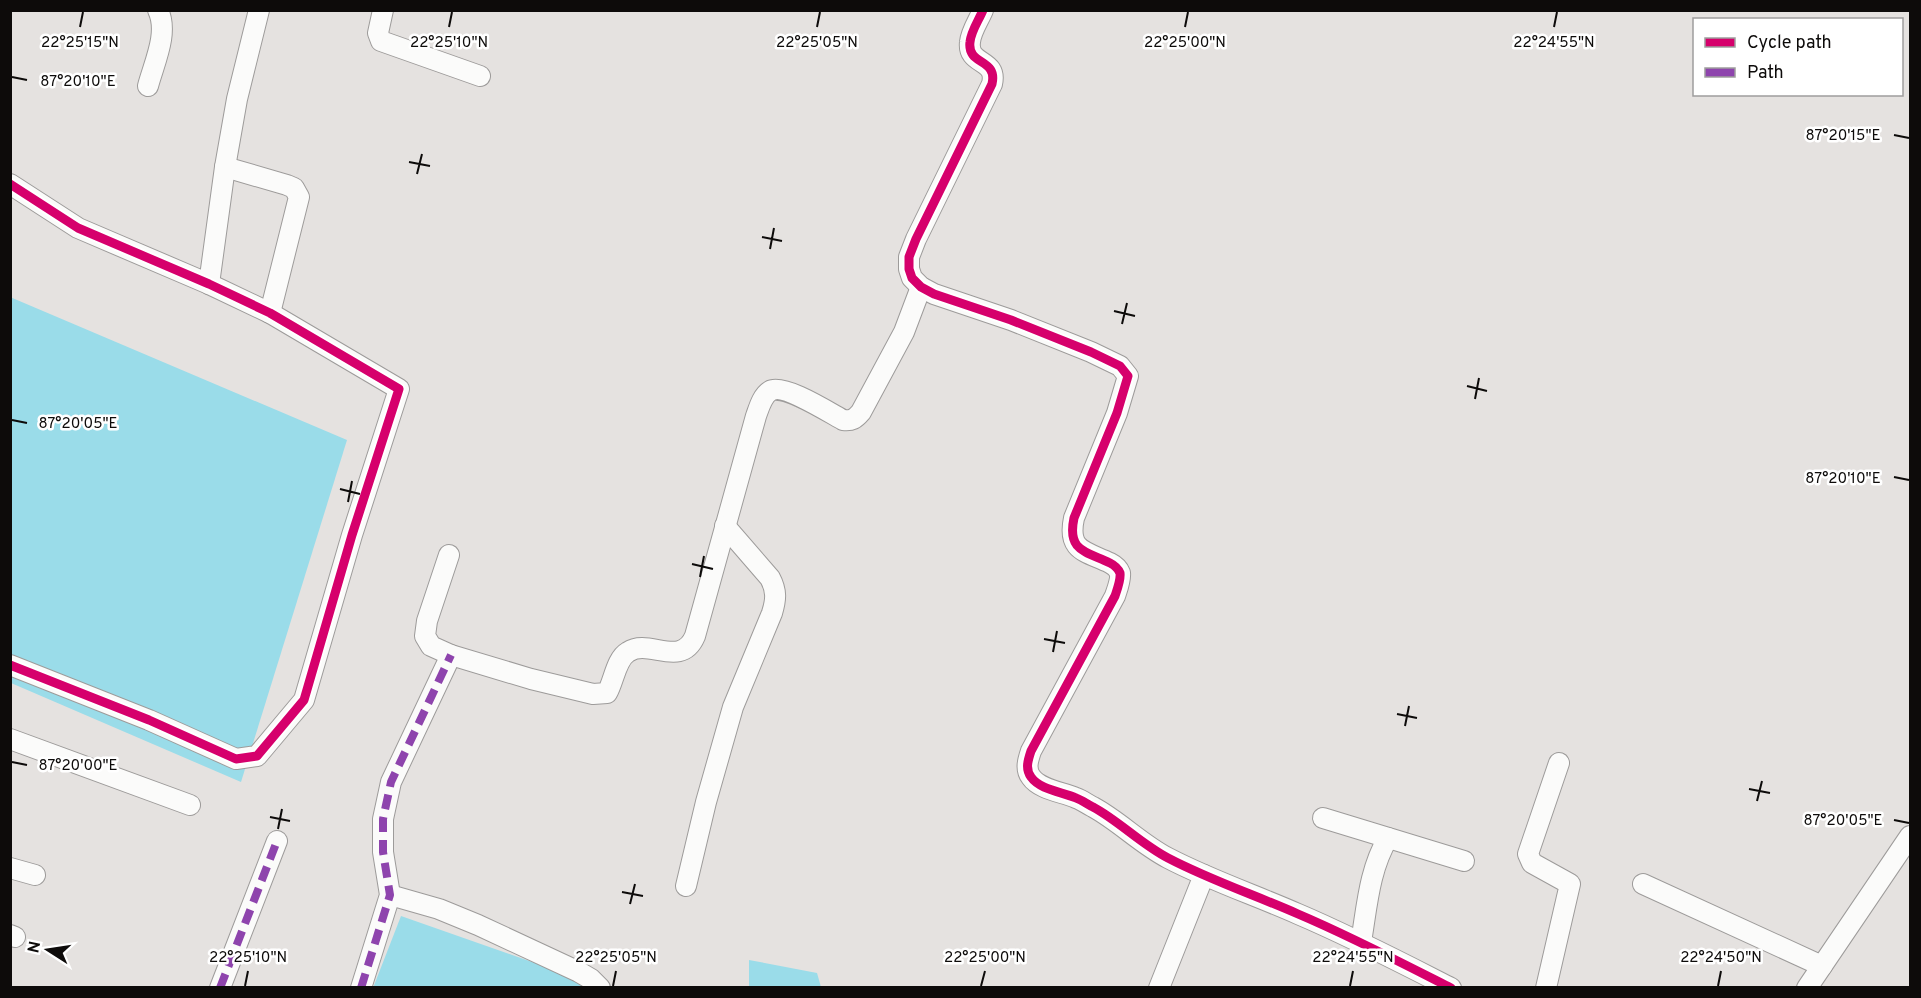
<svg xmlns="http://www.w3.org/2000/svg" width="1921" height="998" font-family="Overpass,sans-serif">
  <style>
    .water { fill: #9adce9 }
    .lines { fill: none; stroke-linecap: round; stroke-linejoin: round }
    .minor-casing { stroke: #9d9b9a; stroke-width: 22 }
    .minor { stroke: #fbfbfa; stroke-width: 20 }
    .quiet { stroke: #8e44ad; stroke-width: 8; stroke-dasharray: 15 8; stroke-linecap: butt }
    .cycleway-casing { stroke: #fff; stroke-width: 13 }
    .cycleway { stroke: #d6006c; stroke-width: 9 }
    .ticks { fill: none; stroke: #0d0b0a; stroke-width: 2 }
    .ticks-label { font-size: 15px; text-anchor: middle; fill: #0d0b0a; stroke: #fff; stroke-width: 5; stroke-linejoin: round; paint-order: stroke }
  </style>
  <rect width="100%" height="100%" fill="#e5e2e0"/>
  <g class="water">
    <path d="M10 297 347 440 241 782 11 683Z"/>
    <path d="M401 916 603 987 373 988Z"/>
    <path d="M749 960 817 973 821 987H749Z"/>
  </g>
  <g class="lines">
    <g class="minor-casing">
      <g id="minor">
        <path d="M383 10 378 33 381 41 480 76"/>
        <path d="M983 10C979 20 971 31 970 42 967 66 998 58 992 84L916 239 909 257V269L912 278 921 287 934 294 1011 320 1091 352 1120 366 1128 376 1117 413 1074 518C1067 551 1085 551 1110 563 1114 565 1118 568 1120 573 1121 580 1117 590 1115 596L1031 751C1028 760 1025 769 1031 777 1040 790 1063 792 1076 798 1082 800 1087 804 1093 807 1119 821 1141 844 1168 858 1210 880 1255 895 1298 914 1350 936 1400 962 1451 988"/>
        <path d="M148 86C154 63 169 33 158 10"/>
        <path d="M225 167 287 185 294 188 299 197 270 313"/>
        <path d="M10 184 78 228 209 284 270 313 399 389 352 535 304 700 257 756 236 759 149 720 10 665"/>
        <path d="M209 284 225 167 237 99 259 10"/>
        <path d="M449 555 427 621 425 636 431 646 451 655 531 679 593 694 607 693C614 681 616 659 628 652 649 638 681 669 695 636L756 416C759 408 762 396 770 391 783 383 830 413 843 420 852 421 855 419 861 412L904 332 921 287"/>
        <path d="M10 739 190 805"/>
        <path d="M1323 818 1464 861"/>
        <path d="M10 868 35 875"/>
        <path d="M1643 884 1822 966"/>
        <path d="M686 886 706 802 733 707 772 613C776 600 777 591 770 578L725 526"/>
        <path d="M390 895 439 909 478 925 579 972 591 979 600 988"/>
        <path d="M10 935 15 937"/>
        <path d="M1361 942C1367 907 1369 870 1388 838"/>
        <path d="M220 988 277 841"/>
        <path d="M361 988 390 895 383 852V819L391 782 451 655"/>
        <path d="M1159 988 1204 875"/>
        <path d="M1546 988 1570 884 1532 863 1528 854 1559 763"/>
        <path d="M1807 988 1910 836"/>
      </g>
    </g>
    <use href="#minor" class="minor"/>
    <g class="quiet">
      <path d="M220 988 277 841"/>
      <path d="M361 988 390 895 383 852V819L391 782 451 655"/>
    </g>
    <g class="cycleway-casing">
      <g id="cycleway">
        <path d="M983 10C979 20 971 31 970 42 967 66 998 58 992 84L916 239 909 257V269L912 278 921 287 934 294 1011 320 1091 352 1120 366 1128 376 1117 413 1074 518C1067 551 1085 551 1110 563 1114 565 1118 568 1120 573 1121 580 1117 590 1115 596L1031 751C1028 760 1025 769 1031 777 1040 790 1063 792 1076 798 1082 800 1087 804 1093 807 1119 821 1141 844 1168 858 1210 880 1255 895 1298 914 1350 936 1400 962 1451 988"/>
        <path d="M10 184 78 228 209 284 270 313 399 389 352 535 304 700 257 756 236 759 149 720 10 665"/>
      </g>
    </g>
    <use href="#cycleway" class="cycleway"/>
  </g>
  <path class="ticks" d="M80 27 83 12M449 27 452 12M817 27 820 12M1185 27 1188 12M1554 27 1557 12M12 77 27 80M1894 135 1909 138M409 162 430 166M417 174 422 154M762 237 782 241M770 249 774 228M1114 311 1135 316M1122 324 1127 303M1467 386 1487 391M1475 399 1479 378M12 420 27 423M1894 477 1909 480M340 489 360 494M348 502 352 481M692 564 713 569M700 577 704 556M1044 639 1065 643M1053 652 1057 631M1397 714 1417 718M1405 726 1409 706M12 762 27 765M1749 789 1770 793M1757 801 1762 781M270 817 290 821M1894 820 1909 823M278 829 282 809M622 892 643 896M630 904 635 884M245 986 248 971M613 986 616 971M981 986 985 971M1350 986 1353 971M1718 986 1721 971"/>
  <g class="ticks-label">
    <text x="80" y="47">22°25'15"N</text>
    <text x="449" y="47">22°25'10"N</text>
    <text x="817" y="47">22°25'05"N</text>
    <text x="1185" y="47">22°25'00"N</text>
    <text x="1554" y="47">22°24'55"N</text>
    <text x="78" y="86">87°20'10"E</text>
    <text x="1843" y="140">87°20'15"E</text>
    <text x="78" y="428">87°20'05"E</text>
    <text x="1843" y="483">87°20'10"E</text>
    <text x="78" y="770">87°20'00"E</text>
    <text x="1843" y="825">87°20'05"E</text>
    <text x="248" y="962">22°25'10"N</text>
    <text x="616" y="962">22°25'05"N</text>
    <text x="985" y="962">22°25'00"N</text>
    <text x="1353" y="962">22°24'55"N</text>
    <text x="1721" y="962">22°24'50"N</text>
  </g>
  <rect width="1921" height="998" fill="none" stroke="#0d0b0a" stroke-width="24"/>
  <rect x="1693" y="18" width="210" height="78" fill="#ffffff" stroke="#9e9d9d" stroke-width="1.5"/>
  <rect x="1705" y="38" width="30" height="9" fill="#d6006c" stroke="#9e9d9d" stroke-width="1.5"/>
  <text x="1747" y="48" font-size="18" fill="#0d0b0a">Cycle path</text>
  <rect x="1705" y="68" width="30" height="9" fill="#8e44ad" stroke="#9e9d9d" stroke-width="1.5"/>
  <text x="1747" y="78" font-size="18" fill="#0d0b0a">Path</text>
  <g transform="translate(48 950) rotate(282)" stroke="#ffffff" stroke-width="4.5" paint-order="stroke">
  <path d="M0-4.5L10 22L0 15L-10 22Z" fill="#0d0b0a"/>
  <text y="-9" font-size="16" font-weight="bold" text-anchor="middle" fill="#0d0b0a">N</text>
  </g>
</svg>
